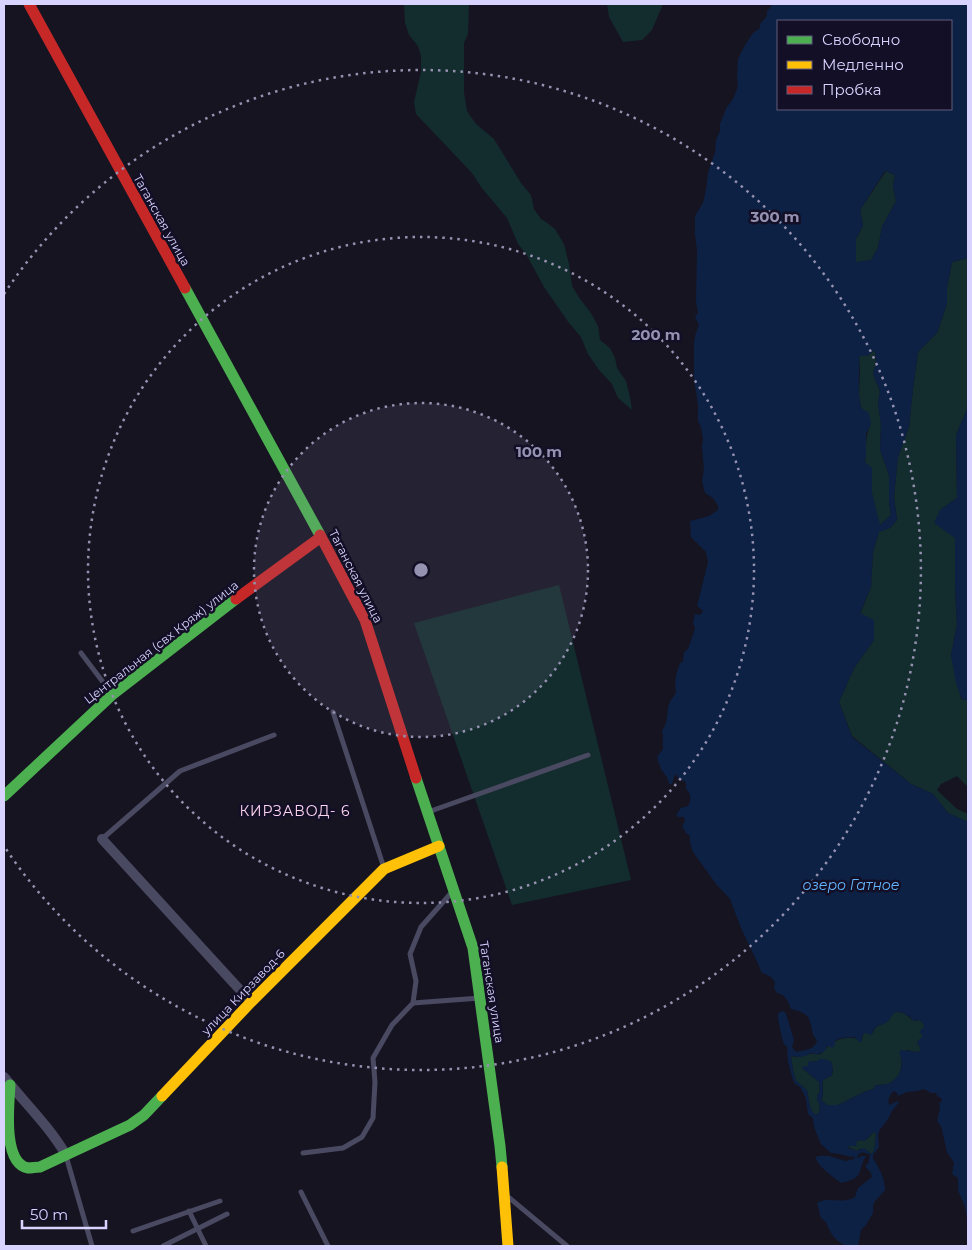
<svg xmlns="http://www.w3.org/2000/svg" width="972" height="1250" font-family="Montserrat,sans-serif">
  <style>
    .green { fill: #132c2d }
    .water { fill: #0d2144; fill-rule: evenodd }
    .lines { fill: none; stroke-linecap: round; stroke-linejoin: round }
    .lane { stroke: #4a4962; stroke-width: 5 }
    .street { stroke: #4a4962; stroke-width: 10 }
    .fast { stroke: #4caf50; stroke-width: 11 }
    .slow { stroke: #ffc107; stroke-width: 11 }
    .jam { stroke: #c62828; stroke-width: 11 }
    .ring { fill: none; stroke: #9591b1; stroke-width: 2.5; stroke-dasharray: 2.5 5 }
    .labels { text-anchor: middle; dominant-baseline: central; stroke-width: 5; stroke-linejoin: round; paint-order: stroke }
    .street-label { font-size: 12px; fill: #d9d4ff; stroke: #130f26 }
    .neighbourhood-label { font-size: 14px; letter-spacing: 1px; fill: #ffd6f0; stroke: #130f26 }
    .water-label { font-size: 14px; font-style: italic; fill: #62b6ff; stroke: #130f26 }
    .centre { fill: #9591b1; stroke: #130f26; stroke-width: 2.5 }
    .ring-label { font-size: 15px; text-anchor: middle; font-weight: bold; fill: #9591b1; stroke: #130f26; stroke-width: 5; stroke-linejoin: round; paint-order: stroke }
  </style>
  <rect width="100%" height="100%" fill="#161421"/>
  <g class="green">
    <path d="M404 4H469L468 34 464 43V92L467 111 476 124 494 139 521 183 531 195 534 209 541 219 546 222 555 229 564 244 569 264 572 286 580 299 591 313 598 326 600 340 610 348 615 358 617 368 626 381 630 397 632 410 618 398 612 384 599 370 588 354 581 337 569 323 544 287 526 254 518 244 507 218 481 187 472 173 416 114 414 102 421 72V56L418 46 409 35 405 23Z"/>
    <path d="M607 4H663L652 30 642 40 623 42 609 17Z"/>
    <path d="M886 171 895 175 893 186 896 201 882 227 878 248 871 260 856 263V239L863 226 860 210Z"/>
    <path d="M968 258V407L956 435 957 498 940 510 955 538V587L957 625 951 655 961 699 968 700V787L957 776 941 784 937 790 957 809 968 814V822L948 813 933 794 911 784 852 736 839 702 854 668 874 640 860 614 871 587 873 552 879 531 890 528 897 520 894 497 898 457 909 427 913 388 918 352 937 333 947 304V287L952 262Z"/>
    <path d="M875 350 876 363 873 374 880 391 878 403 881 425 880 450 889 475V503L891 515 879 526 865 462C867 448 864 438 871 424L861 408 859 396 860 371 859 355 867 356Z"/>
    <path d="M559 585 631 880 512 905 414 623Z"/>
    <path d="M895 1012C911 1011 908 1024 920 1020L924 1025V1027L920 1032 922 1034V1037L917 1042 920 1047V1051L917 1052 907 1050 901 1056C903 1068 900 1079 888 1084 884 1085 880 1084 875 1086L874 1089 866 1091 838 1105H827L821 1100C825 1093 821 1087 823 1080L832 1075 833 1070 831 1062C823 1058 816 1062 808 1062V1066L802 1068 819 1082 820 1091 817 1096V1099L820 1106 819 1113 815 1115 813 1113 810 1107 807 1090 796 1081 793 1070 791 1056C801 1058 799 1056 808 1054 812 1053 816 1055 821 1054 831 1040 846 1034 862 1040L863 1034 865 1033H873C875 1024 879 1027 886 1022 890 1020 891 1015 895 1012Z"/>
    <path d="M874 1132 876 1133 875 1145 874 1152 871 1154 867 1150 860 1149 857 1151 847 1147 850 1146H854L857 1141 862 1140 863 1141C868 1140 870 1135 874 1132Z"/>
  </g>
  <g class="water">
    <path d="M773 4H968V258L952 262 947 287V304L937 333 918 352 913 388 909 427 898 457 894 497 897 520 890 528 879 532 873 552 871 587 860 613 874 620V640L854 668 839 702 852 737 911 784 933 794 948 813 968 822V1224L965 1207 958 1190V1178L952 1174 954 1163 947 1152 941 1126 937 1121 940 1109 939 1104 942 1100 941 1098 937 1096 936 1093H931L924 1089 918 1091 907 1092 898 1096 897 1093 894 1091C890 1095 886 1100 890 1105L897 1101 899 1102 892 1111 888 1119 879 1131 878 1136 879 1147 873 1155V1159C878 1164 886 1182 885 1190L875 1201 873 1205V1213L866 1225 861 1230 858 1246C855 1246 852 1247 849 1246 838 1245 829 1232 826 1222 818 1218 820 1210 817 1203 829 1196 842 1205 855 1197L858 1188 872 1177 871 1173 865 1166 868 1164 870 1155C865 1152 859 1151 857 1157L858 1158 861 1156H866C856 1173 866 1177 841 1183 830 1174 823 1171 815 1158L818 1156H830L845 1161 854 1159 855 1157C847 1157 840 1153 831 1153L821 1144 814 1127 813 1118 808 1114 806 1099 804 1094 800 1087 795 1084 793 1080 788 1062 787 1047C786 1046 785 1045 784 1044 783 1043 777 1017 778 1015 779 1011 781 1012 784 1011L786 1014 794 1040 792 1047 796 1052C805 1050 815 1050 817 1040 809 1033 814 1018 803 1013 800 1011 795 1010 791 1009 789 1002 784 993 777 993L774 988 775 982 771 977 761 972 760 968 741 928 730 899 716 884 693 852 690 843V836L686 833 682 826 685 821 684 817H679L676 815 681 808 688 806C692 799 691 794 686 789V785L685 781 680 780 675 774 672 784H669L668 779 661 769 657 757 663 749C662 742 664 738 662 731 667 725 667 716 668 708 669 702 673 697 676 693 674 681 676 674 680 663L683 662 684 652 688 649 695 629 693 622 695 614 700 615 703 611 697 606 708 562 706 552 691 537 690 521 709 516 718 510V506L713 498 705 493 702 481 704 470 702 447 703 438 701 427 698 421V405L694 379V345L695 336 699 325 695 317 698 313 696 302 697 251 695 234V216L703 203 706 190 708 173 715 152 716 140 720 131V124L727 107 733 99 738 86 737 76 738 59 745 45 753 33 760 28V24L767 16V11ZM778 21H951V109H778ZM885 171 895 175 893 186 896 201 882 227 878 248 871 260 856 262V239L863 226 860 210ZM875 350 876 363 873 374 880 391 878 403 881 425 880 450 889 475V503L891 515 880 525 872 493V468L865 462 866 453V434L871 424 869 413 861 408C857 391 860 373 859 356H867ZM895 1012H902L907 1016 908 1015C914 1022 912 1021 920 1020L924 1025V1027L919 1032 922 1034V1037L917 1042 920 1047V1051L917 1052 901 1050 899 1052C905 1064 901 1078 888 1084 884 1085 879 1084 875 1086L874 1089 866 1091 838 1105H827L821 1100C825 1093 821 1087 823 1080L832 1075C833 1070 834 1061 827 1060 825 1059 822 1059 820 1059L815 1062 810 1061 808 1062V1066H804L802 1068 819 1082 820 1091 817 1096V1099L820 1106 819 1113 816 1115 813 1113 810 1107 807 1090 796 1081 793 1070 791 1056 801 1057 803 1056H806L810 1053C817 1055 821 1054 826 1050V1047L828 1046 832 1048 835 1045V1041L841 1038 855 1037 859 1042H861L863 1034 865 1033 872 1035C875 1023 879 1027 887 1022 891 1019 891 1015 895 1012ZM874 1132 876 1133 875 1146 873 1153 871 1154 864 1148 857 1151 847 1148 850 1146H857L856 1144 857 1141 862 1140 863 1141C868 1140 869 1135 874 1132Z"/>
    <path d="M968 407V700L962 699 956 683 951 655 957 625 955 587V538L934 523 940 510 957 498 956 435Z"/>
  </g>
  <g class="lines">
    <g class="lane">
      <path d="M81 653 112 694"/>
      <path d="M333 712 384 868"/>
      <path d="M428 812 588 755"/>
      <path d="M102 839 180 771 274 735"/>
      <path d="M413 1003 480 998"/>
      <path d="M303 1153 343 1148 362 1137 373 1118 375 1082 373 1058 392 1025 413 1003 416 981 410 954 421 927 452 892"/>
      <path d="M66 1156 92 1246"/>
      <path d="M301 1192 328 1246"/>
      <path d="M506 1195 567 1246"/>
      <path d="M189 1211 206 1246"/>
      <path d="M133 1231 220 1201"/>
      <path d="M163 1246 227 1214"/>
    </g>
    <g class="street">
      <path d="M102 839 251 1002"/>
      <path d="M4 1077C25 1103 49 1126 66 1155"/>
    </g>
    <g class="fast">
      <path d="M185 288 320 535"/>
      <path d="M416 778 473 948 500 1146 502 1167"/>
      <path d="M4 796 112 695 236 599"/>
      <path d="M10 1085C9 1104 2 1163 28 1168 32 1168 36 1167 40 1167L130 1125 144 1115 162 1096"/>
    </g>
    <g class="slow">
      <path d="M162 1096 251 1002 384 869 439 846"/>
      <path d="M502 1167 508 1246"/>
    </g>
    <g class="jam">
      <path d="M29 4 185 288"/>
      <path d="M320 535 365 620 416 778"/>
      <path d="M236 599 321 537"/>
    </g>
  </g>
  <circle cx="421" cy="570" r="167" fill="#9591b1" fill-opacity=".12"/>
  <g class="ring">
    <circle cx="421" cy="570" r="167"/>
    <circle cx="421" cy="570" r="333"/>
    <path d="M4 294A500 500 0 1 1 4 846"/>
  </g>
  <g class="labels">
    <g class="street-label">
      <text transform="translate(162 220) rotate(61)">Таганская улица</text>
      <text transform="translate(356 576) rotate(63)">Таганская улица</text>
      <text transform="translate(161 642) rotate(-38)">Центральная (свх Кряж) улица</text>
      <text transform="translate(243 992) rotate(-46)">улица Кирзавод-6</text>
      <text transform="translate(492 992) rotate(81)">Таганская улица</text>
    </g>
    <g class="neighbourhood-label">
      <text x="295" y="811">КИРЗАВОД- 6</text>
    </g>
    <g class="water-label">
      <text x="851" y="885">озеро Гатное</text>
    </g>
  </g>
  <circle cx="421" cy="570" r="8" class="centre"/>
  <g class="ring-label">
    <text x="775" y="222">300 m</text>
    <text x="656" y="340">200 m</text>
    <text x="539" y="457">100 m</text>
  </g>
  <rect width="972" height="1250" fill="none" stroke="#d9d4ff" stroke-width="10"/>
  <rect x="777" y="20" width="175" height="90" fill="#130f26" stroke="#625e7d"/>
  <rect x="787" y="36" width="25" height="8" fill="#4caf50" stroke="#625e7d"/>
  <text x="822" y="45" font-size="15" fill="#d9d4ff">Свободно</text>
  <rect x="787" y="61" width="25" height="8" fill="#ffc107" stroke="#625e7d"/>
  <text x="822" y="70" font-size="15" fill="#d9d4ff">Медленно</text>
  <rect x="787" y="86" width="25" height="8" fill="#c62828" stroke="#625e7d"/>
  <text x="822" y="95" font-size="15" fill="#d9d4ff">Пробка</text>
  <path d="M22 1220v8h84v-8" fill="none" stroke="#d9d4ff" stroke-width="2.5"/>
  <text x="30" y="1220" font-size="15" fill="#d9d4ff" stroke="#130f26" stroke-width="4" paint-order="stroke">50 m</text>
</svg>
